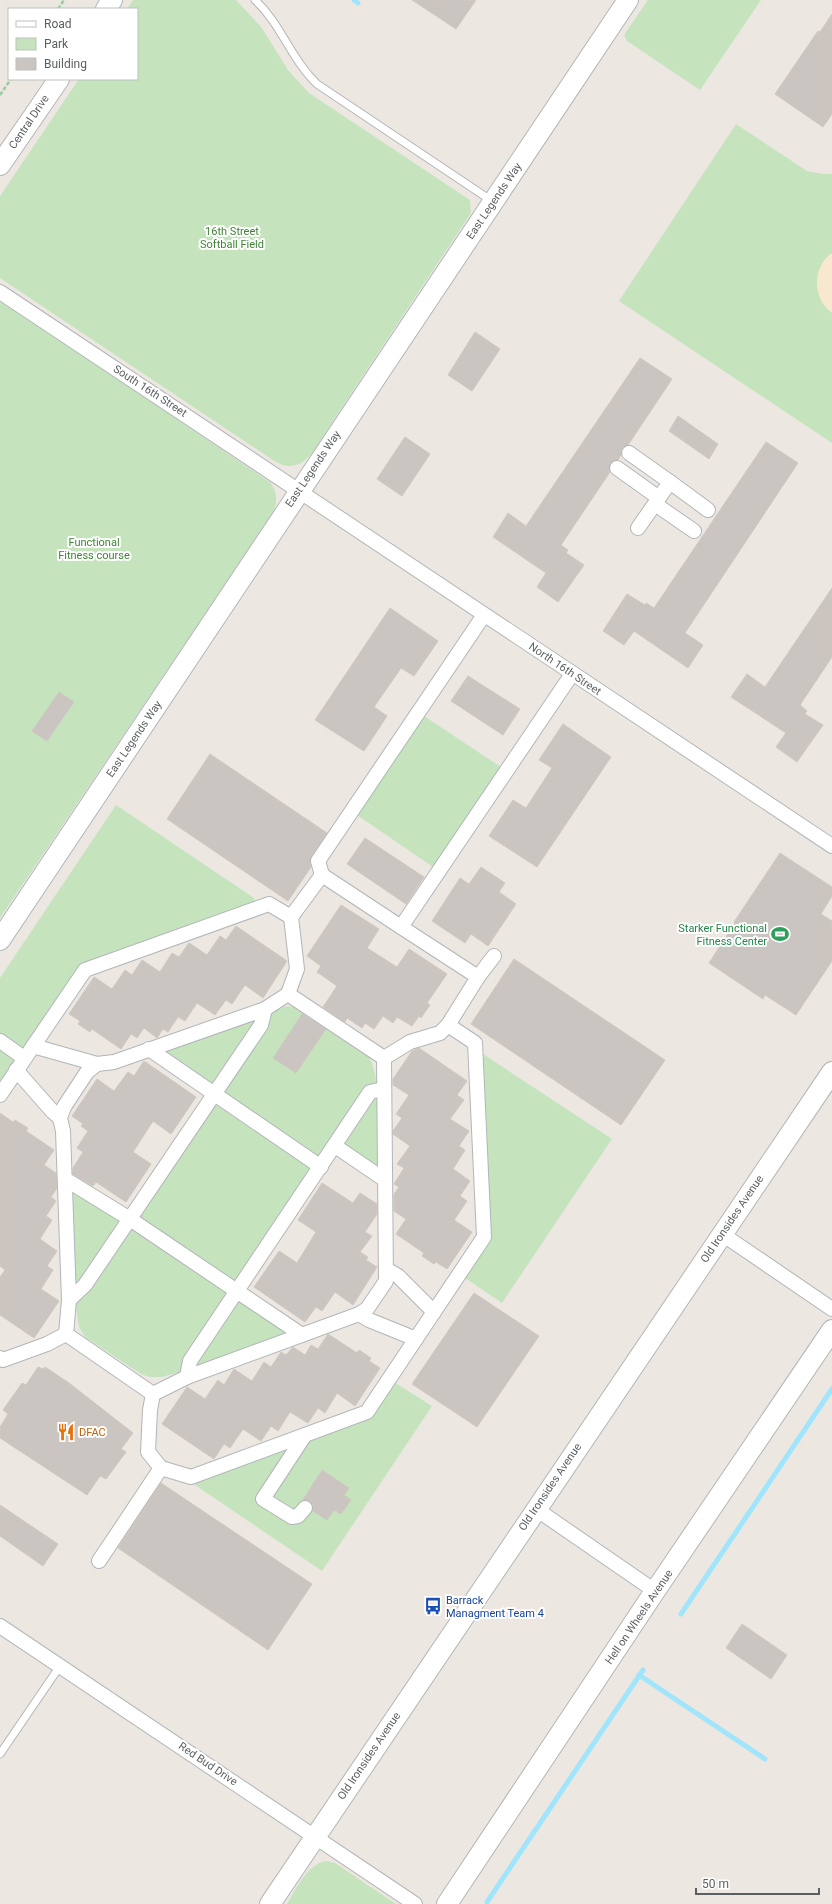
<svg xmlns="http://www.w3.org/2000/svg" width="832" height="1904" font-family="Roboto,sans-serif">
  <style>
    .green { fill: #c5e4be }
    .sand { fill: #f9e8d0 }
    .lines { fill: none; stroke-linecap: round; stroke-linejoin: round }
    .stream { stroke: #a1e5fc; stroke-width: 5 }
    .building { fill: #cac5c0; stroke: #d1c8c0 }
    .lane-casing { stroke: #b2b5b9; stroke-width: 9 }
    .street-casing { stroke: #b2b5b9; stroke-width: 16 }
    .secondary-casing { stroke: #b1b6b9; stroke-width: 22 }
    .path { stroke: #9bcca1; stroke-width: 2.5; stroke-dasharray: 4 2; stroke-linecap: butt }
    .lane { stroke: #fff; stroke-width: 7 }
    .street { stroke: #fff; stroke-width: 14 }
    .secondary { stroke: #fff; stroke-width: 20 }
    .labels { text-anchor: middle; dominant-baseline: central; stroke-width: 4; stroke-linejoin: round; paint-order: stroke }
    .street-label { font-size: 11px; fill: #5a5f62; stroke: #fff }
    .park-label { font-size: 11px; fill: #418437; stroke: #fff }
    .leisure-label { font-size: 11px; fill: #27864d; stroke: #fff; text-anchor: end }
    .food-label { font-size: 11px; fill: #c56008; stroke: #fff; text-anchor: start }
    .transit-label { font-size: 11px; fill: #164399; stroke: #fff; text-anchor: start }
  </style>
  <rect width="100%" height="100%" fill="#ece8e1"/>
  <g class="green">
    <path d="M133 0H236L262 28 288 70 309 93 470 200 471 213 329 427C320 441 308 468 287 466 284 466 279 463 276 462L0 278V196L79 79H137V9H127Z"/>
    <path d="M648 0H761L700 90 627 41 624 35Z"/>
    <path d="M736 124 807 171 823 174H832V443L619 301Z"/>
    <path d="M0 300 271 483C277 493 278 502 273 513L0 918Z"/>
    <path d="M424 716 501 767 436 866 433 867 357 815Z"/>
    <path d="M116 805 254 898 255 902 78 968 0 1084V978Z"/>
    <path d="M288 1006 299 1008 367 1054C383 1075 378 1138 379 1166L378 1168 332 1139 229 1291 287 1332 285 1335 198 1367 162 1377H150L141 1374 85 1337 79 1327 72 1283V1189L130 1226 220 1092 161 1053 251 1017Z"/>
    <path d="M483 1054 612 1139 502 1303 465 1278 488 1241 482 1055Z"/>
    <path d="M394 1382 432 1406 322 1571 195 1485V1481L372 1415Z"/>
    <path d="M326 1861 335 1863 396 1904H287C297 1888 306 1865 326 1861Z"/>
  </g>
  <path class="sand" d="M832 253V313C812 299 812 266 832 253Z"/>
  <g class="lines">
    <g class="stream">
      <path d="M354 0 358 3"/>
      <path d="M681 1614 832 1389"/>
      <path d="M639 1675 765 1759"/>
      <path d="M487 1902 643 1670"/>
    </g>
  </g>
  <g class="building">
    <path d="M412 0H476L456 29Z"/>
    <path d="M832 14V114L823 127 775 94 818 31 820 32Z"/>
    <path d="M475 332 500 349 472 391 448 375Z"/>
    <path d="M640 358 672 379 628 445 622 448 621 455 618 460 610 463V472L561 545 568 550 566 553 584 565 558 602 537 587 546 573 493 537 508 513 526 526Z"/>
    <path d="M678 416 718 444 709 459 669 431Z"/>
    <path d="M405 437 430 454 402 496 377 479Z"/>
    <path d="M766 442 798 463 685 633 703 645 688 668 634 631 624 645 603 631 627 594 645 605 646 603 654 608Z"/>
    <path d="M832 588V657L800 705 807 711 805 714 823 725 797 762 776 747 786 733 731 697 747 674 765 687Z"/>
    <path d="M390 608 438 641 414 676 401 668 374 707 387 716 364 751 315 720Z"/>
    <path d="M468 676 520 709 503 735 451 701Z"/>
    <path d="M59 692 74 702 47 741 32 731Z"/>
    <path d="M563 724 611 757 537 867 489 836 513 800 526 808 552 768 539 760Z"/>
    <path d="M210 754 327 833 311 857V867L288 901 167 819Z"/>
    <path d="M365 838 424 877 406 904 347 864Z"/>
    <path d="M780 853 832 887V896L821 914 832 921V961L796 1015 765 995 763 999 709 963 735 923 734 922Z"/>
    <path d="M481 867 505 883 499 892 516 904 488 946 471 934 465 943 432 921 460 878 469 884Z"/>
    <path d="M341 905 379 929 367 948 397 967 409 949 447 974 427 1003 430 1005 421 1018 419 1016 412 1026 397 1017 393 1023 383 1016 374 1029 365 1023 362 1028 347 1018 345 1022 323 1007 337 986 317 972 321 966 307 956Z"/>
    <path d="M236 926 287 961 263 998 245 985 232 1004 226 1000 215 1015 197 1003 185 1021 178 1017 168 1032 163 1029 157 1038 144 1028 137 1038 131 1034 121 1049 92 1029 90 1032 78 1024 80 1021 69 1014 94 977 112 989 125 970 132 975 142 960 160 972 172 953 179 957 189 943 207 955 220 936 226 940Z"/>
    <path d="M514 959 665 1060 621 1125 471 1024Z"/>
    <path d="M302 1014 326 1029 296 1073 273 1058Z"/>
    <path d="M419 1048 467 1081 457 1095 464 1100 450 1119 469 1131 459 1146 465 1150 453 1169 470 1181 460 1196 467 1201 454 1220 472 1232 447 1269 436 1262 434 1264 422 1256 424 1253 396 1234 406 1219 394 1211V1194L399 1187 394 1184 404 1168 397 1164 410 1146 393 1134V1131L402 1118 396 1114 409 1095 393 1085V1079L412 1051Z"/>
    <path d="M144 1061 196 1097 171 1134 153 1121 133 1152 151 1164 126 1202 96 1182 93 1186 73 1174V1168L83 1152 77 1148 88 1131 81 1126 83 1124 72 1116 97 1079 114 1091 128 1072 134 1076Z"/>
    <path d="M0 1113 13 1122 15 1120 28 1128 26 1131 54 1150 44 1165 56 1173 57 1188 51 1197 56 1201 46 1216 52 1220 40 1239 57 1251 47 1266 53 1270 41 1289 59 1301 34 1338 0 1315V1277L5 1270 0 1266Z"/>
    <path d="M322 1183 353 1203 360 1193 377 1204V1214L365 1232 372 1236 360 1252 368 1257 366 1260 377 1267 353 1305 335 1292 322 1311 316 1307 305 1322 254 1287 279 1251 297 1263 316 1232 298 1220Z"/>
    <path d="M474 1293 539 1336 477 1427 412 1384Z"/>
    <path d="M328 1334 357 1353 359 1350 371 1358 369 1361 380 1368 355 1406 337 1393 325 1413 318 1408 308 1423 290 1412 278 1431 271 1426 261 1441 243 1429 230 1448 224 1444 214 1459 162 1424 187 1387 205 1399 218 1380 224 1385 234 1369 252 1381 264 1362 271 1367 281 1352 286 1355 293 1347 305 1355 311 1345 318 1349Z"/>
    <path d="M38 1367 43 1369 45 1367 69 1383 133 1433 121 1449 126 1452 106 1479 100 1476 87 1495 0 1438V1427L8 1414 3 1410 22 1383 26 1385Z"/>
    <path d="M322 1470 349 1488 344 1495 351 1500 341 1514 334 1510 327 1520 313 1511V1506L310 1501 303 1500Z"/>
    <path d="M161 1483 312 1584 268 1650 118 1548Z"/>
    <path d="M0 1505 58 1544 43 1566 0 1536Z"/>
    <path d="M742 1624 787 1655 771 1679 726 1648Z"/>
  </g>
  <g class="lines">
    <g class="lane-casing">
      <g id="lane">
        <path d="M255 0C281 24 291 59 317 84L492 201"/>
        <path d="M0 1754 60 1666"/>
      </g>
    </g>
    <g class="street-casing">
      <g id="street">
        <path d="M0 292 832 846"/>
        <path d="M629 453 670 482"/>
        <path d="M617 468 659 498"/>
        <path d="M655 504 694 531"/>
        <path d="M638 528 670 482 708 510"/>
        <path d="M322 875 318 861 484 615"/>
        <path d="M291 917 322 875 401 927 572 674"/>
        <path d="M401 927 478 977 448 1025"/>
        <path d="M478 977 494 956"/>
        <path d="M288 994 384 1058 386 1281 367 1309 359 1314 187 1377 153 1394 66 1334 69 1300 63 1131 60 1118 64 1107 87 1072 97 1064 114 1062 265 1009Z"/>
        <path d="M0 1041 24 1058"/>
        <path d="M33 1046 97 1064"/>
        <path d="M149 1049 321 1167"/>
        <path d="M16 1070 53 1112 60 1118"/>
        <path d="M0 1095 85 970 269 904 291 917 297 969 288 994"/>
        <path d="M335 1146 385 1180"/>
        <path d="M65 1179 130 1219 302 1335"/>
        <path d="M722 1234 832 1309"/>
        <path d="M386 1269 398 1276 434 1312"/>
        <path d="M69 1300 85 1285 261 1025 265 1009"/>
        <path d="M359 1314 369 1320 416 1339"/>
        <path d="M0 1358 3 1360 47 1344 66 1334"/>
        <path d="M187 1377 190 1361 370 1092 383 1089"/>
        <path d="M153 1394 150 1410 148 1452 161 1468 191 1477 367 1412 484 1237 475 1043 448 1025 440 1033 410 1042 384 1058"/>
        <path d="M305 1508 298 1516 292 1517 263 1499 305 1435"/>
        <path d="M536 1509 655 1591"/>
        <path d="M99 1561 161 1468"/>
        <path d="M0 1626 415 1904"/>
      </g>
    </g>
    <g class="secondary-casing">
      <g id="secondary">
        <path d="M106 9 112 0"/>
        <path d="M0 165 59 79"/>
        <path d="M0 940 628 0"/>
        <path d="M270 1904 832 1072"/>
        <path d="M447 1904 655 1591 832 1330"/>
      </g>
    </g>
    <g class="path">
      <path d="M58 9 64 0"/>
      <path d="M0 95 11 79"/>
    </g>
    <use href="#lane" class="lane"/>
    <use href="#street" class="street"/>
    <use href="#secondary" class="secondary"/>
  </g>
  <defs>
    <g id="stadium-bare" transform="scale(1.38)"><path d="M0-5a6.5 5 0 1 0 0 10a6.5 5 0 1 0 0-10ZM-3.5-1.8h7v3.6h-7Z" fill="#2e9e5b" stroke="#fff" stroke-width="2.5" paint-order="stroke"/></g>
    <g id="restaurant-bare" transform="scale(1.38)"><path d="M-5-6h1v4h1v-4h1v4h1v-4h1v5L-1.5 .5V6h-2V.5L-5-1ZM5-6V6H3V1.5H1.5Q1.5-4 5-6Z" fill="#e8710a" stroke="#fff" stroke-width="2.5" paint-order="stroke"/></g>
    <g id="bus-bare" transform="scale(1.38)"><path d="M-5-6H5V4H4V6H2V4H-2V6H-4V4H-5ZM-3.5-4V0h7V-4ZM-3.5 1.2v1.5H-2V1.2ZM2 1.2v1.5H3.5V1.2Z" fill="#1a4fb4" stroke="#fff" stroke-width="2.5" paint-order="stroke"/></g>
  </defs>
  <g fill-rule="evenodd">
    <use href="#stadium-bare" x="780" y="934"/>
    <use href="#restaurant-bare" x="66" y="1432"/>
    <use href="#bus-bare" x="433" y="1606"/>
  </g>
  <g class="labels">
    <g class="street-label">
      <text transform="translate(29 122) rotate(-56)">Central Drive</text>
      <text transform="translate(494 201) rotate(-56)">East Legends Way</text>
      <text transform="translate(150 391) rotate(33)">South 16th Street</text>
      <text transform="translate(313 469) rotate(-56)">East Legends Way</text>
      <text transform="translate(565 669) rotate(34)">North 16th Street</text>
      <text transform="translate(134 739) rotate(-56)">East Legends Way</text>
      <text transform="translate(732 1219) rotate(-56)">Old Ironsides Avenue</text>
      <text transform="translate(550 1487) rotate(-56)">Old Ironsides Avenue</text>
      <text transform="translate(639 1617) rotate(-56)">Hell on Wheels Avenue</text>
      <text transform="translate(369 1756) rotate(-56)">Old Ironsides Avenue</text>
      <text transform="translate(208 1764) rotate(34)">Red Bud Drive</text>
    </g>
    <g class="park-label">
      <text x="232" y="231">16th Street<tspan x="232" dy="13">Softball Field</tspan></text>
      <text x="94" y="542">Functional<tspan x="94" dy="13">Fitness course</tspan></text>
    </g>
    <g class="leisure-label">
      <text x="767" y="928">Starker Functional<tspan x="767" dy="13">Fitness Center</tspan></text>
    </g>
    <g class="food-label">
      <text x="79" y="1432">DFAC</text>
    </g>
    <g class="transit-label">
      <text x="446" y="1600">Barrack<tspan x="446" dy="13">Managment Team 4</tspan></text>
    </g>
  </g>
  <rect x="8" y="8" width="130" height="72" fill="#ffffff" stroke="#bdbfc0"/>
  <rect x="16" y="21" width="20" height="6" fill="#ffffff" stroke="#bdbfc0"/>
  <text x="44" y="28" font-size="12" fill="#5a5f62">Road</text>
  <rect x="16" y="38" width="20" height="12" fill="#c5e4be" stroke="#bdbfc0"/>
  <text x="44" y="48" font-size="12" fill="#5a5f62">Park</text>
  <rect x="16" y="58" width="20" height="12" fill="#cac5c0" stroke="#bdbfc0"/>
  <text x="44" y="68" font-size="12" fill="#5a5f62">Building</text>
  <path d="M696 1888v6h123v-6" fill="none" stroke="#5a5f62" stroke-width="2"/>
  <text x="702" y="1888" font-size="12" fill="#5a5f62" stroke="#ffffff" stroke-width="3" paint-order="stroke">50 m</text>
</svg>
